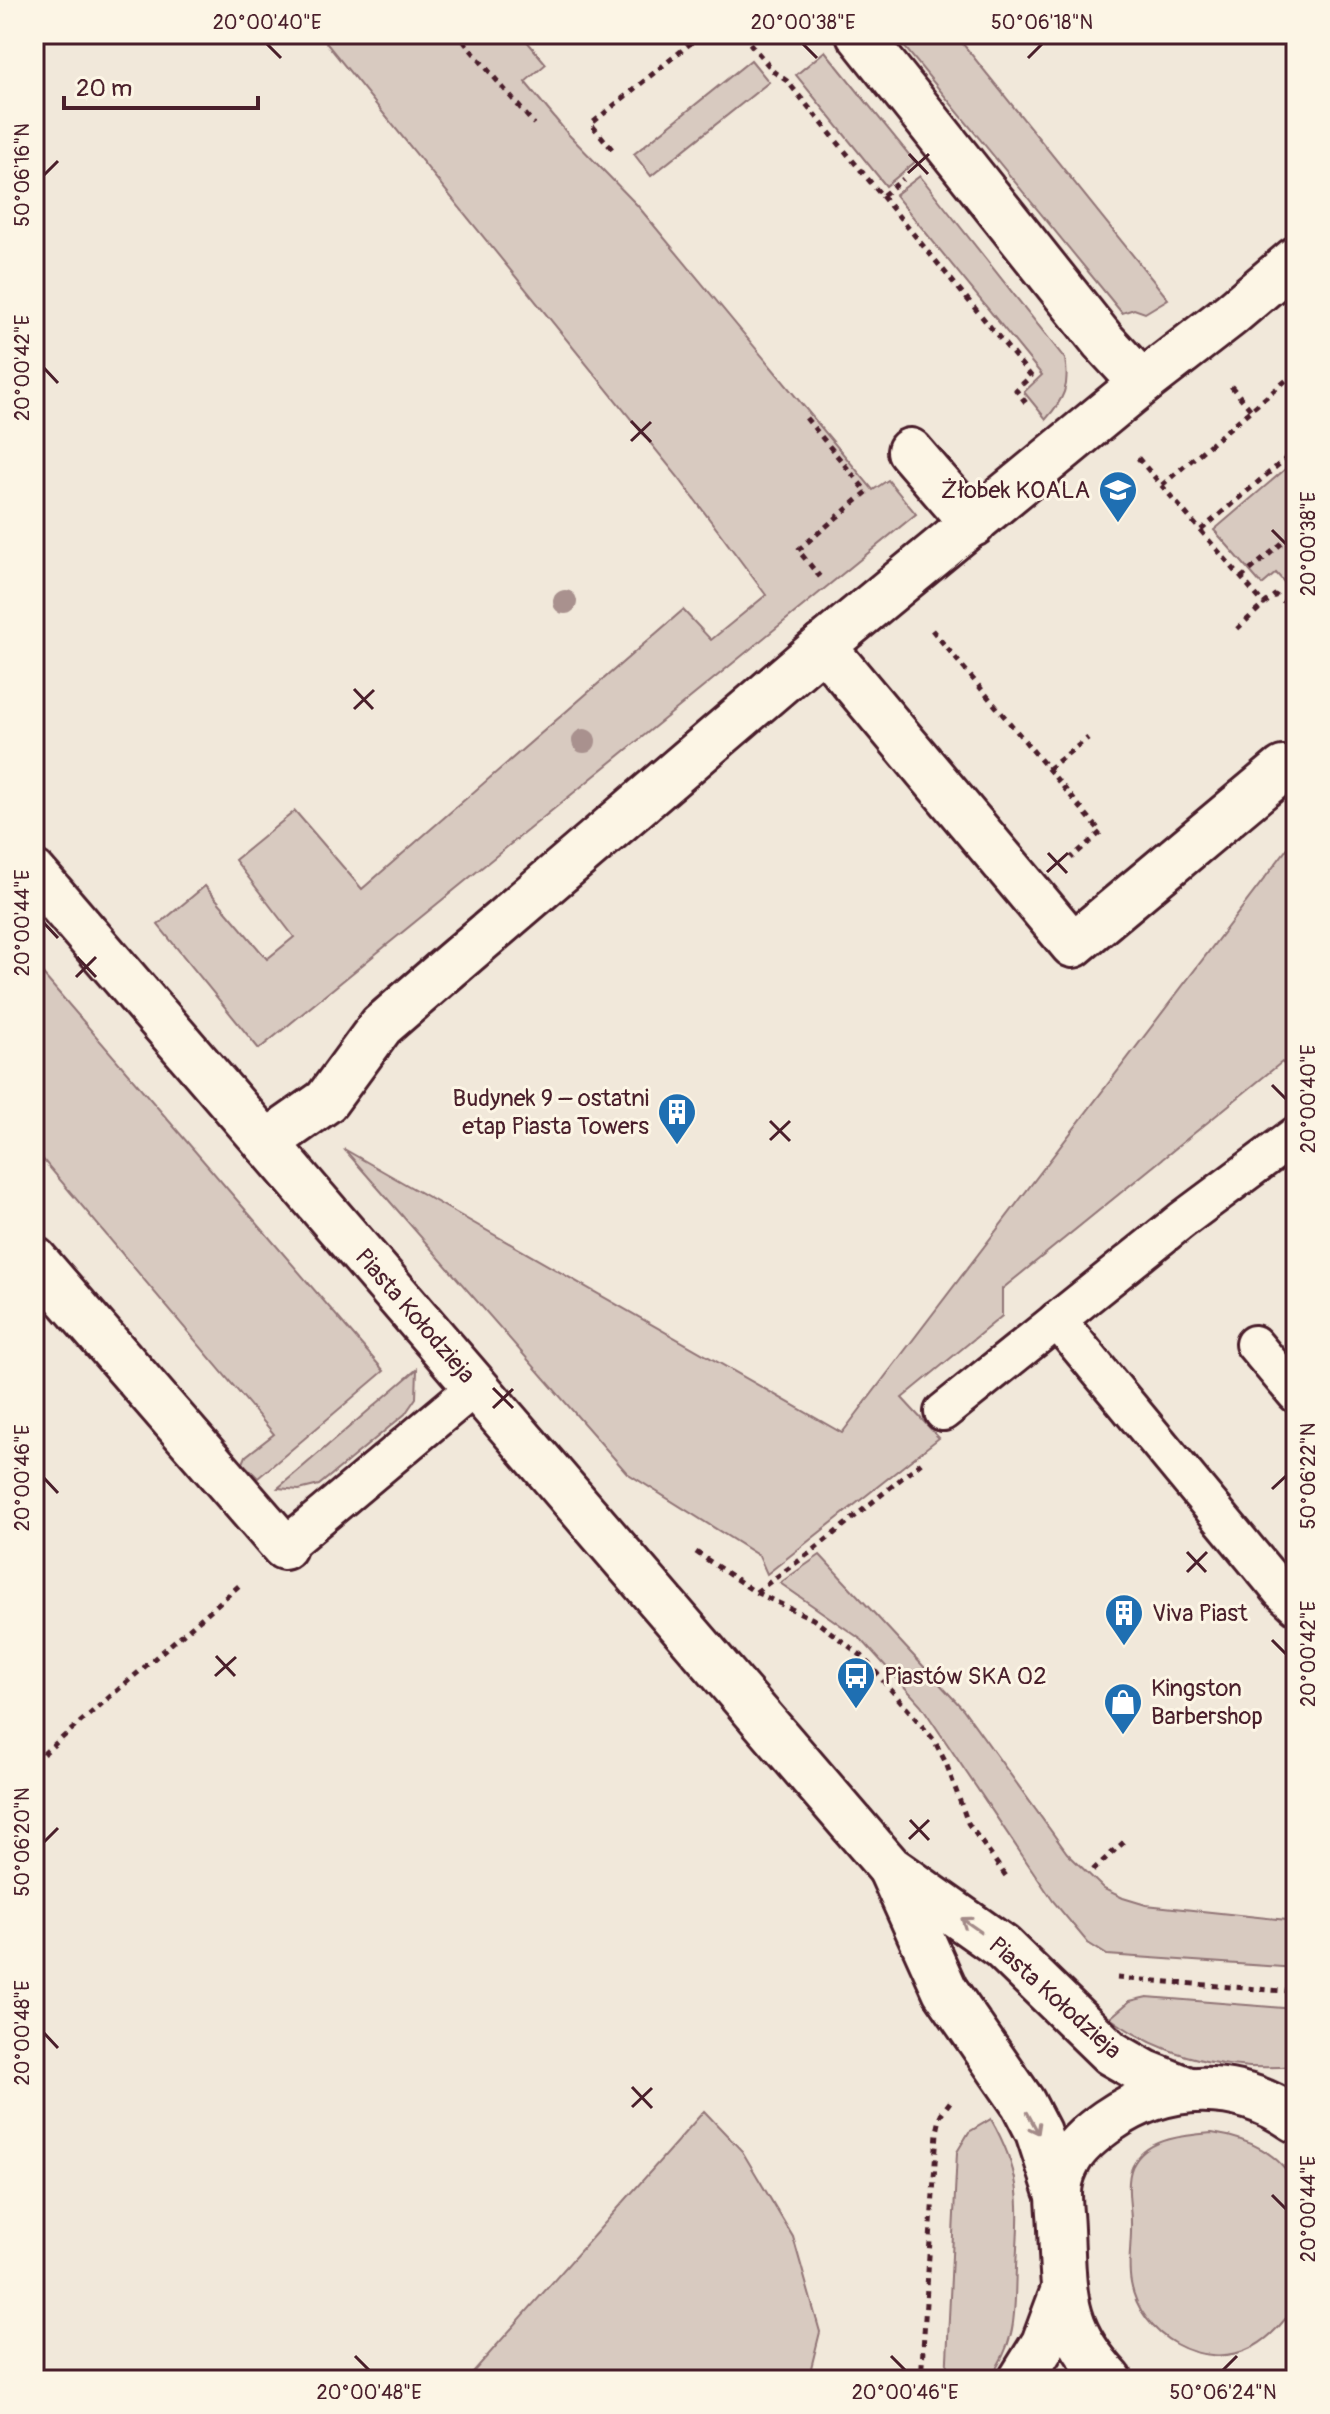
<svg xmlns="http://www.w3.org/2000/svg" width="1330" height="2414" font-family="Pangolin,sans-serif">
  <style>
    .green { fill: #d8cac0; stroke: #917476; stroke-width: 2 }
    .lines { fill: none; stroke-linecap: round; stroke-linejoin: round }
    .service-casing { stroke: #4a1f2b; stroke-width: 42 }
    .minor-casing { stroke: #4a1f2b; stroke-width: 50 }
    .tertiary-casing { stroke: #4a1f2b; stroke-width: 50 }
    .path { stroke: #4a1f2b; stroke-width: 5; stroke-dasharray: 6 6; stroke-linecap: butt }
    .service { stroke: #fcf5e5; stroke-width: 36 }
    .minor { stroke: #fcf5e5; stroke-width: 44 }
    .tertiary { stroke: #fcf5e5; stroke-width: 44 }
    .tree { fill: #a9918e }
    .oneway { stroke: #a38a88 }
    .ticks { fill: none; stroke: #4a1f2b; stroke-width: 3 }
    .labels { text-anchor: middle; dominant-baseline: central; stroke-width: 6; stroke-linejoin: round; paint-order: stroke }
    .poi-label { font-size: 24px; fill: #4a1f2b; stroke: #fcf5e5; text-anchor: start }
    .street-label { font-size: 24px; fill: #4a1f2b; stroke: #fcf5e5 }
    .neatline { fill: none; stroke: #4a1f2b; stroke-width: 3 }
    .ticks-label { font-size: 20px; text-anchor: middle; fill: #4a1f2b }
  </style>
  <rect width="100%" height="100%" fill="#f1e8da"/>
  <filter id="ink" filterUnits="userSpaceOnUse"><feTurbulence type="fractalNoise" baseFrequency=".0125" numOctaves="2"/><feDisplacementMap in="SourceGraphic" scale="16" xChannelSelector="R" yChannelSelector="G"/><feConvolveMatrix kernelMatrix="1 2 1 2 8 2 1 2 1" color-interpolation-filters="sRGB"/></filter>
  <g filter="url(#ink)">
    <g class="green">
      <path d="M319 34H521L546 64 525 82 568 134 637 205 873 490 888 480 916 514 259 1049 158 925 205 886 267 959 294 937 235 860 295 811 362 889 683 610 711 640 766 595 678 477Z"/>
      <path d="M894 34H955L1168 299 1145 313 1134 309 1122 313Z"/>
      <path d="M825 51 915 162 886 186 796 75Z"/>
      <path d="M751 60 769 82 651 176 634 154Z"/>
      <path d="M920 176 1065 359C1070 386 1064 399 1046 419L1024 392 1042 375 895 195Z"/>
      <path d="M1296 460V593L1295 594 1276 573 1262 585 1214 530Z"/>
      <path d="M1296 837V1077L1282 1062 1002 1289V1316L902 1398 939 1438 767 1574 759 1556 627 1473 344 1149 842 1433Z"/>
      <path d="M34 964 384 1371 258 1478 243 1463 246 1456 274 1434 34 1149Z"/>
      <path d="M417 1369 416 1398 405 1414 319 1485 299 1490 278 1488Z"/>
      <path d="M820 1555 963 1709 1067 1853 1104 1889 1123 1898 1146 1905 1296 1921V1968L1107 1955 1088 1943 1053 1901 921 1705 862 1640 780 1583Z"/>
      <path d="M1147 1997 1296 2009V2066C1228 2072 1165 2058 1110 2018L1130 2001Z"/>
      <path d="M704 2111 742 2151 793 2237 820 2332 808 2380H466Z"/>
      <path d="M991 2119C1024 2178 1019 2204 1016 2268 1014 2316 1018 2337 989 2380H946L957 2152 969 2132Z"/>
      <path d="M1212 2133C1246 2138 1282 2153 1296 2187 1296 2214 1296 2240 1296 2267 1296 2277 1298 2288 1296 2298 1293 2316 1268 2339 1253 2347 1202 2373 1140 2335 1131 2283 1127 2262 1132 2242 1131 2222 1131 2203 1124 2178 1135 2162 1149 2138 1187 2135 1212 2133Z"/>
    </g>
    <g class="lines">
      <g class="service-casing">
        <g id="service">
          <path d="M1057 1320 1281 1591 1296 1605"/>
          <path d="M1254 1344 1296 1394"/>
          <path d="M943 1412 1182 1220 1296 1135"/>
          <path d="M284 1547 475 1387"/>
        </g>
      </g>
      <g class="minor-casing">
        <g id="minor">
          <path d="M859 34 1103 341 1142 383"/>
          <path d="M910 451 973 524"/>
          <path d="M823 646 1073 945 1283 769"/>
          <path d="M266 1143 326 1101 381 1026 449 967 823 646 1142 383 1230 315 1296 259"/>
          <path d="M34 1259 284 1547"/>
          <path d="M1021 2380 1044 2343 1063 2292"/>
        </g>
      </g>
      <g class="tertiary-casing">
        <g id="tertiary">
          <path d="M34 873 890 1868 1002 1947 1111 2053 1146 2073 1186 2089"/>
          <path d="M891 1870 945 1990 1023 2103 1038 2132 1057 2190"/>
          <path d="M1110 2380C1061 2329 1064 2295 1061 2229 1060 2200 1054 2186 1069 2159 1078 2143 1094 2131 1108 2121 1167 2080 1237 2079 1296 2120"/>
        </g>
      </g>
      <g class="path">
        <path d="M477 34 465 43 534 124"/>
        <path d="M742 34 774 72 787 81 882 196 903 179"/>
        <path d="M612 149 591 124 702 34"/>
        <path d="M882 196 1031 376 1016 390 1027 404"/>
        <path d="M1231 386 1251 410"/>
        <path d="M806 418 867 492 798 550 820 577"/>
        <path d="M1138 458 1264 604 1275 595 1296 610"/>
        <path d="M1162 485 1296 372"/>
        <path d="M1201 530 1296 450"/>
        <path d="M1241 578 1287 539"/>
        <path d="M1237 629 1264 604"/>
        <path d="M932 630 1101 832 1071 858"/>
        <path d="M1048 769 1088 738"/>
        <path d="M696 1552 755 1592 813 1619 862 1656 934 1740 946 1763 968 1823 1008 1879"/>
        <path d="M756 1592 815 1549 924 1460"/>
        <path d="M34 1762 241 1584"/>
        <path d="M1093 1870 1125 1841"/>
        <path d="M1117 1978 1296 1992"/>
        <path d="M921 2380 937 2132 941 2114 953 2098"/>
      </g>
      <use href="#service" class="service"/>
      <use href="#minor" class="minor"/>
      <use href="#tertiary" class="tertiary"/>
    </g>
    <g class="tree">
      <circle cx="565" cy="602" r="12"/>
      <circle cx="584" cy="741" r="12"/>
    </g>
    <defs><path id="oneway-shaft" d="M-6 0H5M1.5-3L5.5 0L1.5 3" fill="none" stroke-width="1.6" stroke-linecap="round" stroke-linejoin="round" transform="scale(2)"/></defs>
    <g class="oneway">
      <use href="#oneway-shaft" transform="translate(971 1925) rotate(-145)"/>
      <use href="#oneway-shaft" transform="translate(1033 2123) rotate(62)"/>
    </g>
  </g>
  <path class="ticks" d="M267 44 281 58M803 44 817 58M1028 58 1042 44M909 154 928 174M908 173 929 154M44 175 58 161M44 368 58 383M631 421 651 442M631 441 651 422M1272 530 1286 544M354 689 373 709M354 709 374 690M1048 853 1067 873M1047 872 1068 853M44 923 58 938M77 957 96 977M76 977 96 957M1272 1085 1286 1099M770 1121 790 1141M770 1140 790 1121M493 1388 513 1408M493 1408 513 1389M44 1478 58 1493M1272 1489 1286 1476M1187 1552 1206 1572M1187 1572 1207 1552M1272 1640 1286 1654M216 1656 235 1676M215 1676 236 1657M910 1820 929 1840M909 1839 929 1820M44 1842 58 1828M44 2033 58 2048M632 2087 652 2108M632 2107 652 2088M1272 2195 1286 2209M355 2356 369 2370M891 2356 905 2370M1223 2370 1237 2356"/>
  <defs>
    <g id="school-pin" transform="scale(2)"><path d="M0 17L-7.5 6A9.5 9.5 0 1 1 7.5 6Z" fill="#1f6fb2" stroke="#fcf5e5"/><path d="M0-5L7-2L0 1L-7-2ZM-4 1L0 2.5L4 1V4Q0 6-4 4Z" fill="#fff"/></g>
    <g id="building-pin" transform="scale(2)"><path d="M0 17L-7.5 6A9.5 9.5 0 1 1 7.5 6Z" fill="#1f6fb2" stroke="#fcf5e5"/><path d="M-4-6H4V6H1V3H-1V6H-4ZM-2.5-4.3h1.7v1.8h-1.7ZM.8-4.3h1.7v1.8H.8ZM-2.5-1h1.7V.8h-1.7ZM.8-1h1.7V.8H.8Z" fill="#fff"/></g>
    <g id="bus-pin" transform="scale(2)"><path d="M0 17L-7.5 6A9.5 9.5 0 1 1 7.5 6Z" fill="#1f6fb2" stroke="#fcf5e5"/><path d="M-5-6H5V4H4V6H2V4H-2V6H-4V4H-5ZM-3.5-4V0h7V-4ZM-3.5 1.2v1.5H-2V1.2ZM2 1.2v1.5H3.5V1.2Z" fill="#fff"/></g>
    <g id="shop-pin" transform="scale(2)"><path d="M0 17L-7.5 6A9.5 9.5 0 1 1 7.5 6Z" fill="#1f6fb2" stroke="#fcf5e5"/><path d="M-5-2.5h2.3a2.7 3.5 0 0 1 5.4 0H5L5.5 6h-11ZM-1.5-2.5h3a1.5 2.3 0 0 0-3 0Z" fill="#fff"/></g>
  </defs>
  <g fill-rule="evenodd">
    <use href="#school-pin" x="1118" y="490"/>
    <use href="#building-pin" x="677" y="1112"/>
    <use href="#building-pin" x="1124" y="1613"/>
    <use href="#bus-pin" x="856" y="1676"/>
    <use href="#shop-pin" x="1123" y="1702"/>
  </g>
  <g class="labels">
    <g class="poi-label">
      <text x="1090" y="490" text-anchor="end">Żłobek KOALA</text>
      <text x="649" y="1098" text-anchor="end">Budynek 9 – ostatni<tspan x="649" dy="28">etap Piasta Towers</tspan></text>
      <text x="1152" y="1613">Viva Piast</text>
      <text x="884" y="1676">Piastów SKA 02</text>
      <text x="1151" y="1688">Kingston<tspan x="1151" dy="28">Barbershop</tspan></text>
    </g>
    <g class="street-label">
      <text transform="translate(415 1316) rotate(49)">Piasta Kołodzieja</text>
      <text transform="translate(1055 1998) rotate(42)">Piasta Kołodzieja</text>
    </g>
  </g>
  <rect width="1330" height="2414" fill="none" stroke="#fcf5e5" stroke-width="88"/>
  <path d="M64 96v12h194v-12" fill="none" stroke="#4a1f2b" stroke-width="4"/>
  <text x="76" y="96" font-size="24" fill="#4a1f2b" stroke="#fcf5e5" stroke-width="6" paint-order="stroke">20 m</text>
  <rect x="44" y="44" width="1242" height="2326" class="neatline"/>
  <g class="ticks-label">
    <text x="267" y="29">20°00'40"E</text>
    <text x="803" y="29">20°00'38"E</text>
    <text x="1042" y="29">50°06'18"N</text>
    <text transform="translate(22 175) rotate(-90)" y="7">50°06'16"N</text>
    <text transform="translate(22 368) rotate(-90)" y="7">20°00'42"E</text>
    <text transform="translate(1308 544) rotate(-90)" y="7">20°00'38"E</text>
    <text transform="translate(22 923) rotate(-90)" y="7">20°00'44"E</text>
    <text transform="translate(1308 1099) rotate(-90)" y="7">20°00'40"E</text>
    <text transform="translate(1308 1476) rotate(-90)" y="7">50°06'22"N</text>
    <text transform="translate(22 1478) rotate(-90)" y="7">20°00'46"E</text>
    <text transform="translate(1308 1654) rotate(-90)" y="7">20°00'42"E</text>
    <text transform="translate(22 1842) rotate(-90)" y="7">50°06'20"N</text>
    <text transform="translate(22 2033) rotate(-90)" y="7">20°00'48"E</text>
    <text transform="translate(1308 2209) rotate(-90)" y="7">20°00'44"E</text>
    <text x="369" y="2399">20°00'48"E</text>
    <text x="905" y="2399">20°00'46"E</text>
    <text x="1223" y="2399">50°06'24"N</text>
  </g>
</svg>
